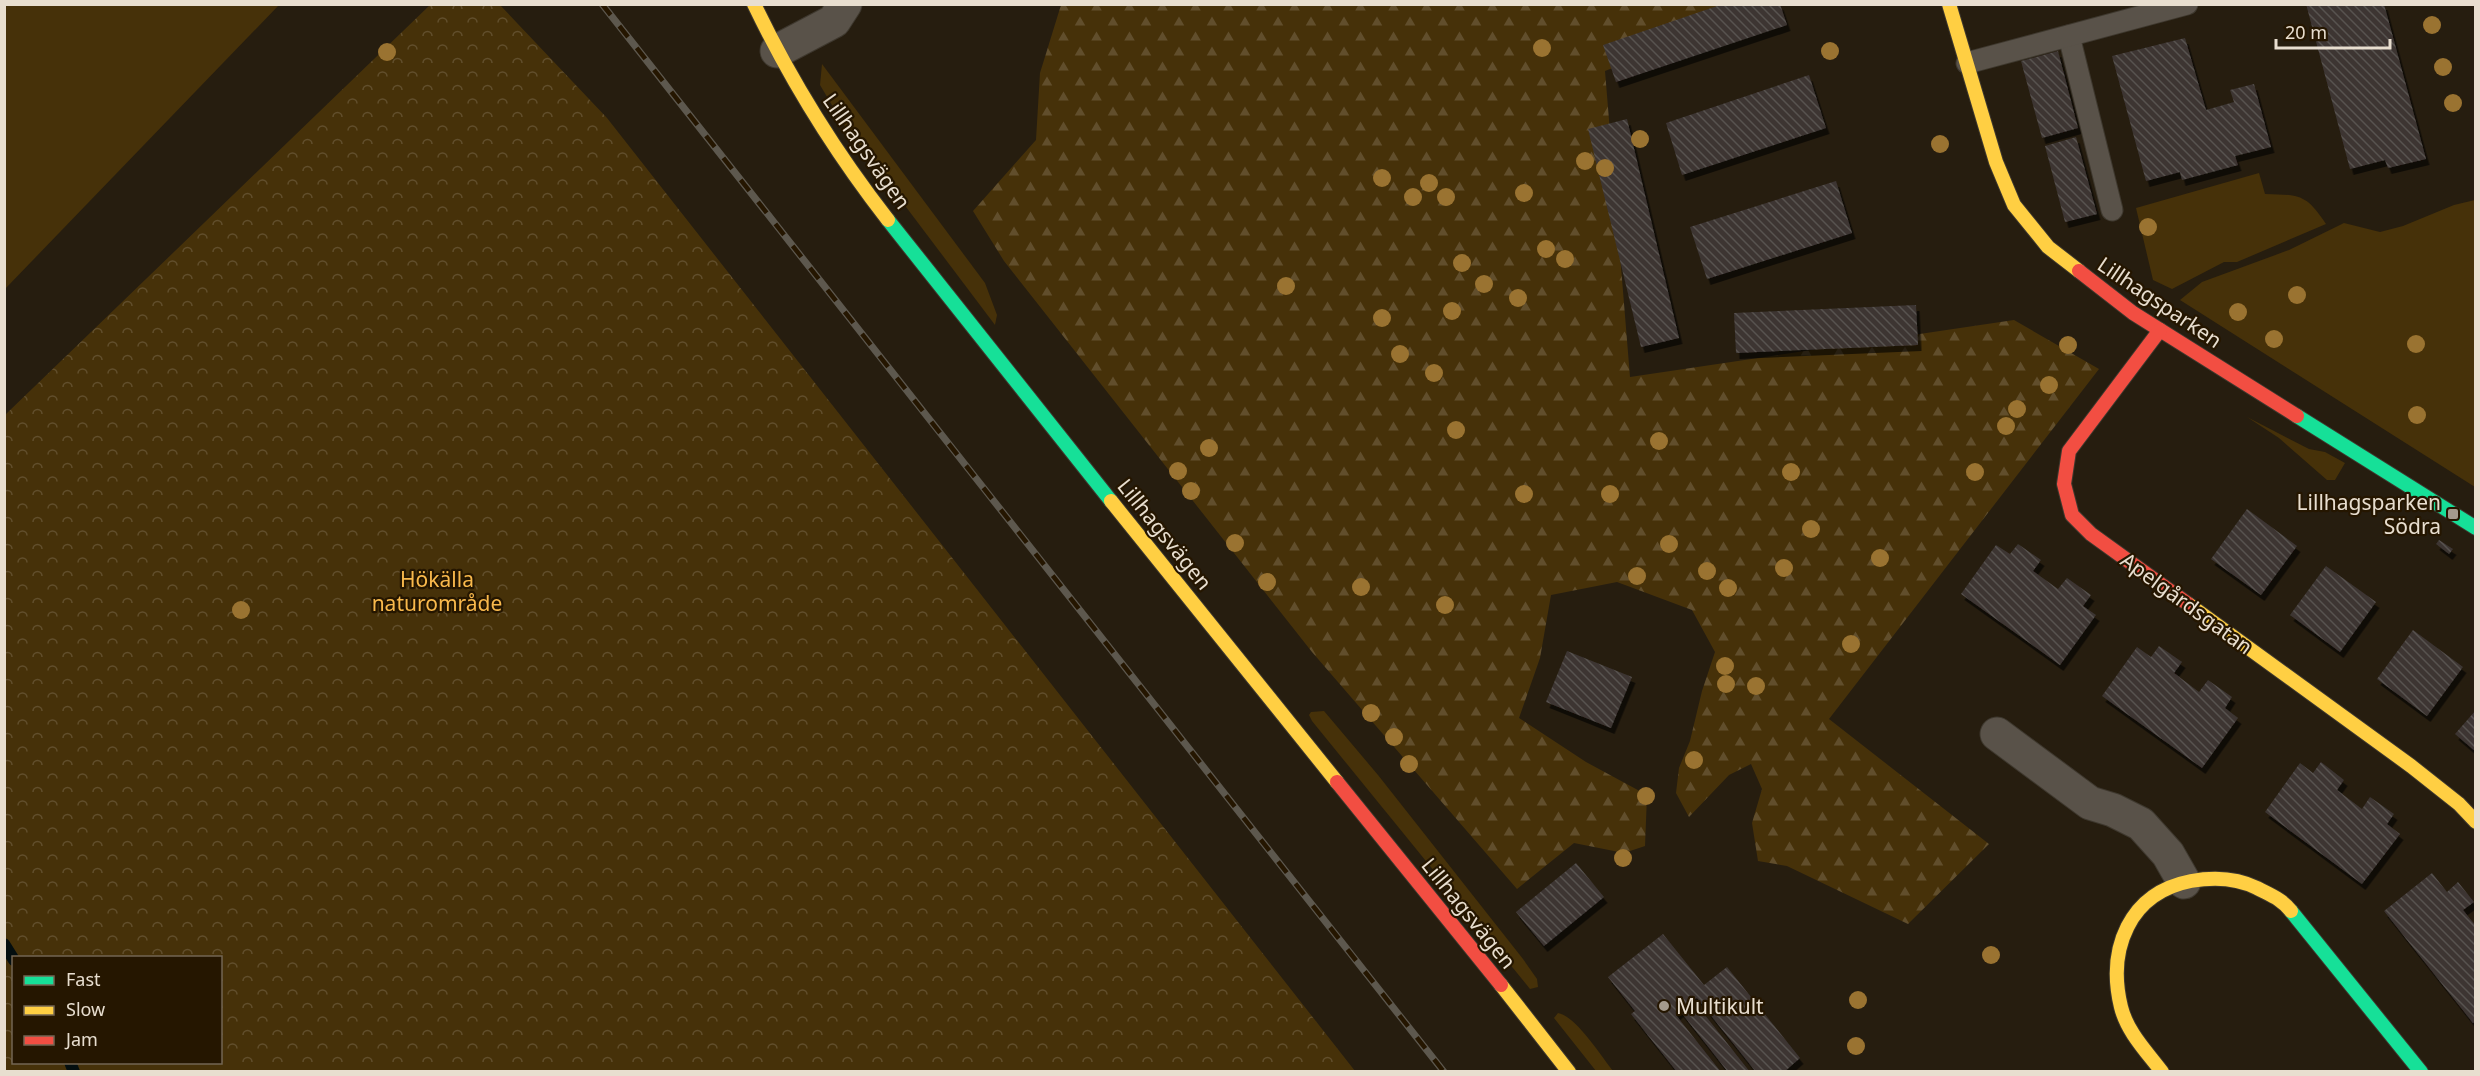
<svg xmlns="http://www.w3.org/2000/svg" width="2480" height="1076" font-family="'Noto Sans',sans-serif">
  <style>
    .grass { fill: #463109 }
    .forest { fill: url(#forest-firs) }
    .park { fill: url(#park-crowns); fill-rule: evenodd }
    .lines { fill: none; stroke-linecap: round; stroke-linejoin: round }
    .stream { stroke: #040e0f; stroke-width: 12 }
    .building { fill: url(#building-back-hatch); filter: url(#shadow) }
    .lane-casing { stroke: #3e382e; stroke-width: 23 }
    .street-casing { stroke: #3e382e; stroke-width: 35 }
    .fast-casing { stroke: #3e382e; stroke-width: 16 }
    .slow-casing { stroke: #3e382e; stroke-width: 16 }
    .jam-casing { stroke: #3e382e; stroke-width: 16 }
    .lane { stroke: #595249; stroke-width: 21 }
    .street { stroke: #595249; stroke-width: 33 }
    .fast { stroke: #16e098; stroke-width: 14 }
    .slow { stroke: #ffcf43; stroke-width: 14 }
    .jam { stroke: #f24e42; stroke-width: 14 }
    .rail-casing { stroke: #5d584e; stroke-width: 7 }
    .rail { stroke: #251600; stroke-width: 4.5; stroke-dasharray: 14; stroke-linecap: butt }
    .tree { fill: #9a7331 }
    .poi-dot { fill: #a49a8c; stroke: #251600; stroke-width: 2 }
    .labels { text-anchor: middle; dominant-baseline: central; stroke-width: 4.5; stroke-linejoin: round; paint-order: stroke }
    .street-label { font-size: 21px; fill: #e8decf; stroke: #251600 }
    .poi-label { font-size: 21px; fill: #e8decf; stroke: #251600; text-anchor: end }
    .park-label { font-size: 21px; fill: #f9b94c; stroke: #251600 }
  </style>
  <defs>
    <pattern id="forest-firs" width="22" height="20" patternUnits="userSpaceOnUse" patternTransform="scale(1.5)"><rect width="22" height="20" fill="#463109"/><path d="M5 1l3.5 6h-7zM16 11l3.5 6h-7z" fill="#614e2c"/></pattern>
    <pattern id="park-crowns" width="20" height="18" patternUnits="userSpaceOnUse" patternTransform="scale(1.5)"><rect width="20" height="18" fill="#463109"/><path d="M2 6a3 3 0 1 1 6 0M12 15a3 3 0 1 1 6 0" fill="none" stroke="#614e2c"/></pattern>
    <pattern id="building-back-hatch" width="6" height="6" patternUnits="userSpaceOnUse" patternTransform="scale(1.5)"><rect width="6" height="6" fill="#3c3533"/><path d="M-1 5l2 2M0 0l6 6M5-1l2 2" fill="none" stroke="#585250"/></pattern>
    <filter id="shadow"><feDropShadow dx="3.5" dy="6" stdDeviation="0" flood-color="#0009"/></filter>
  </defs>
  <rect width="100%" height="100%" fill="#261d0f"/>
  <g class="grass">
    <path d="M5 4 279 5 5 289 4 5Z"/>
    <path d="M822 64 985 283 997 315 995 325 842 122 820 85Z"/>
    <path d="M2259 173 2265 194C2300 195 2306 194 2326 224L2237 262H2224L2172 289 2153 280 2136 208Z"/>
    <path d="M2475 200V487L2180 300 2202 282 2289 250 2344 223 2380 232 2403 226 2454 205Z"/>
    <path d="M2247 417 2309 449 2325 452 2345 463 2335 480H2327L2279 438Z"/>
    <path d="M1324 711 1378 775 1523 959 1537 979 1538 987 1530 989 1312 721 1309 715 1311 712Z"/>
    <path d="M1558 1013C1576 1016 1601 1056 1613 1071H1596L1554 1018Z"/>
  </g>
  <path class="forest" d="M1061 5H1770L1605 71 1630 377 2014 320 2099 369 1829 719 1989 844 1908 924 1787 866 1758 861 1752 823 1762 789 1751 764 1729 775 1689 817 1676 793 1679 768 1690 741 1702 691 1715 652 1692 610 1617 582 1551 595 1540 658 1519 718 1586 762 1647 795 1645 846 1624 853 1574 843 1517 889 1312 652 1004 261 973 211 1036 140 1040 73Z"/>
  <path class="park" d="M430 5H500L607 118 1355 1071H5V415ZM14 958H220V1062H14Z"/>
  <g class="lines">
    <g class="stream">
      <path d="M4 944 14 960"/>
      <path d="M70 1062 74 1072"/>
    </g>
  </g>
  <g class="building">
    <path d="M1723 4H1780L1787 25 1616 82 1603 45Z"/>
    <path d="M2306 4H2384L2426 159 2388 168 2385 160 2350 169Z"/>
    <path d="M2185 38 2206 110 2234 102 2230 90 2254 84 2271 147 2235 156 2238 165 2182 180 2180 172 2146 181 2112 56Z"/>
    <path d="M2058 51 2078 128 2042 138 2021 61Z"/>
    <path d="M1809 75 1826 128 1682 175 1666 123Z"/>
    <path d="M1627 119 1679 338 1641 347 1588 129Z"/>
    <path d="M2076 137 2097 214 2065 222 2045 146Z"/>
    <path d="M1836 181 1852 233 1707 279 1690 227Z"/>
    <path d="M1916 305 1918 345 1736 353 1734 313Z"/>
    <path d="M2247 509 2297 546 2261 595 2211 559Z"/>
    <path d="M2439 540 2453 549 2449 554 2436 544Z"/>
    <path d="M2018 544 2041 560 2033 571 2058 589 2067 578 2091 595 2083 606 2096 615 2060 665 1961 594 1996 545 2010 554Z"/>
    <path d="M2326 566 2376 602 2340 652 2290 615Z"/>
    <path d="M2413 630 2463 667 2427 716 2377 679Z"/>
    <path d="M2159 646 2182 662 2174 673 2199 692 2208 680 2232 697 2225 708 2238 718 2202 768 2102 696 2137 647 2151 657Z"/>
    <path d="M1567 651 1632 677 1611 728 1546 702Z"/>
    <path d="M2476 710V752L2455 734Z"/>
    <path d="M2321 762 2344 780 2337 790 2362 809 2370 797 2394 814 2387 824 2400 834 2362 884 2265 812 2300 763 2313 773Z"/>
    <path d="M1576 863 1604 897 1544 946 1516 912Z"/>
    <path d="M2432 873 2447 892 2458 882 2474 902 2463 910 2476 926V1021L2473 1023 2384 911Z"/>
    <path d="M1663 934 1704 985 1727 967 1800 1058 1784 1072H1756L1697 998 1693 1000 1750 1072H1728L1680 1011 1676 1015 1721 1072H1677L1631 1014 1635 1011 1608 977Z"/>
  </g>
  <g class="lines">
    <g class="lane-casing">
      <g id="lane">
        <path d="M2069 36 2112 210"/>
        <path d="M1967 63 2187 4"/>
      </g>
    </g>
    <g class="street-casing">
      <g id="street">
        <path d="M777 51 834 21 845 4"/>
        <path d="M1997 734 2090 803 2113 810 2141 824 2168 854 2184 882"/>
      </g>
    </g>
    <g class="fast-casing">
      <g id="fast">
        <path d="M888 220 1111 501"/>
        <path d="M2297 416 2476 528"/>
        <path d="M2291 911 2421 1072"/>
      </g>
    </g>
    <g class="slow-casing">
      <g id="slow">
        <path d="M754 4C791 81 835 152 888 220"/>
        <path d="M1949 4 1996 162 2014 205 2048 247 2079 271"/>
        <path d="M1111 501 1337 782"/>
        <path d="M2188 604 2411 766 2459 804 2476 822"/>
        <path d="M1501 985 1569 1072"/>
        <path d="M2162 1072C2147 1052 2127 1032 2121 1007 2107 949 2129 893 2191 881 2213 877 2237 878 2257 888 2270 895 2282 899 2291 911"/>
      </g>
    </g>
    <g class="jam-casing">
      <g id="jam">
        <path d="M2079 271 2133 313 2297 416"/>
        <path d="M2160 330 2069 451 2064 484 2072 515 2091 534 2188 604"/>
        <path d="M1337 782 1501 985"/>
      </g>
    </g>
    <use href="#lane" class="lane"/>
    <use href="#street" class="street"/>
    <use href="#fast" class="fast"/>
    <use href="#slow" class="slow"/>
    <use href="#jam" class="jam"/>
    <g class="rail-casing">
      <path id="rail" d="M602 4 1444 1072"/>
    </g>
    <use href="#rail" class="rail"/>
  </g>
  <g class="tree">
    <circle cx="2432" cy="25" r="9"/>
    <circle cx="1542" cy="48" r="9"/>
    <circle cx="1830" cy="51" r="9"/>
    <circle cx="387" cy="52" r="9"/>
    <circle cx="2443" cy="67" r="9"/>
    <circle cx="2453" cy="103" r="9"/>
    <circle cx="1640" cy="139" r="9"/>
    <circle cx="1940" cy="144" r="9"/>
    <circle cx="1585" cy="161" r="9"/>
    <circle cx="1605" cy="168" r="9"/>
    <circle cx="1382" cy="178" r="9"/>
    <circle cx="1429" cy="183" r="9"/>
    <circle cx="1524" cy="193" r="9"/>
    <circle cx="1413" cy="197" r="9"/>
    <circle cx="1446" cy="197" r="9"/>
    <circle cx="2148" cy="227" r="9"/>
    <circle cx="1546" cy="249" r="9"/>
    <circle cx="1565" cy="259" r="9"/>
    <circle cx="1462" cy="263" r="9"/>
    <circle cx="1484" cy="284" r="9"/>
    <circle cx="1286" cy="286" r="9"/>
    <circle cx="2297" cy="295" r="9"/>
    <circle cx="1518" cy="298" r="9"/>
    <circle cx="1452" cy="311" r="9"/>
    <circle cx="2238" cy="312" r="9"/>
    <circle cx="1382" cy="318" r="9"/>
    <circle cx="2274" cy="339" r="9"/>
    <circle cx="2416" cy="344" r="9"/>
    <circle cx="2068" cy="345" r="9"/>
    <circle cx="1400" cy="354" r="9"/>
    <circle cx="1434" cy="373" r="9"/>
    <circle cx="2049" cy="385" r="9"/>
    <circle cx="2017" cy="409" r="9"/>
    <circle cx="2417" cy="415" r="9"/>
    <circle cx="2006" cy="426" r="9"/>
    <circle cx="1456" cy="430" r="9"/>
    <circle cx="1659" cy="441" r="9"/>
    <circle cx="1209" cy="448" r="9"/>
    <circle cx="1178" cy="471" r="9"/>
    <circle cx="1791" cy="472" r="9"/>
    <circle cx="1975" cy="472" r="9"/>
    <circle cx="1191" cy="491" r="9"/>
    <circle cx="1524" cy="494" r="9"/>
    <circle cx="1610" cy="494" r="9"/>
    <circle cx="1811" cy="529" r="9"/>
    <circle cx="1235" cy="543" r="9"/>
    <circle cx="1669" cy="544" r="9"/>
    <circle cx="1880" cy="558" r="9"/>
    <circle cx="1784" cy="568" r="9"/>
    <circle cx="1707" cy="571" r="9"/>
    <circle cx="1637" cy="576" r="9"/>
    <circle cx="1267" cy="582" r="9"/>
    <circle cx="1361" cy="587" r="9"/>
    <circle cx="1728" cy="588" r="9"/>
    <circle cx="1445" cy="605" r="9"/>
    <circle cx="241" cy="610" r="9"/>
    <circle cx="1851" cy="644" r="9"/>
    <circle cx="1725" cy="666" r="9"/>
    <circle cx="1726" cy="684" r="9"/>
    <circle cx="1756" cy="686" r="9"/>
    <circle cx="1371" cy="713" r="9"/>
    <circle cx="1394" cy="737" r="9"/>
    <circle cx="1694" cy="760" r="9"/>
    <circle cx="1409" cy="764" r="9"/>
    <circle cx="1646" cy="796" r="9"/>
    <circle cx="1623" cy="858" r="9"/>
    <circle cx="1991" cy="955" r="9"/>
    <circle cx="1858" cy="1000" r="9"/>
    <circle cx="1856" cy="1046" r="9"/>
  </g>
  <g class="poi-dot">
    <rect x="2447" y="508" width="12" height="12" rx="3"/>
    <circle cx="1664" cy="1006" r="6"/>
  </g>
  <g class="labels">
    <g class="street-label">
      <text transform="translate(867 151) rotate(55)">Lillhagsvägen</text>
      <text transform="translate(2160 302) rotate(34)">Lillhagsparken</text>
      <text transform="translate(1165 534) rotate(51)">Lillhagsvägen</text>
      <text transform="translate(2187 603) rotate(36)">Apelgårdsgatan</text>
      <text transform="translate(1469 913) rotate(51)">Lillhagsvägen</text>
    </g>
    <g class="poi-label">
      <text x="2441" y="502">Lillhagsparken<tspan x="2441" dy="24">Södra</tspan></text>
      <text x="1676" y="1006" text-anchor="start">Multikult</text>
    </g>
    <g class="park-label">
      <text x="437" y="579">Hökälla<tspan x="437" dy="24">naturområde</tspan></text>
    </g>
  </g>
  <rect width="2480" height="1076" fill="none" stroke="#e8decf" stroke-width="12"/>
  <rect x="12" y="956" width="210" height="108" fill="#251600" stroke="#736653" stroke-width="1.5"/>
  <rect x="24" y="976" width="30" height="9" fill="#16e098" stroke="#736653" stroke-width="1.5"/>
  <text x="66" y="986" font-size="18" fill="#e8decf">Fast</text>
  <rect x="24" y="1006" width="30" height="9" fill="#ffcf43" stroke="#736653" stroke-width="1.5"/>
  <text x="66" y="1016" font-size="18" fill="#e8decf">Slow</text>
  <rect x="24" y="1036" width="30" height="9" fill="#f24e42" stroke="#736653" stroke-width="1.5"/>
  <text x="66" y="1046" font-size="18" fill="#e8decf">Jam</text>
  <path d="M2276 39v9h114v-9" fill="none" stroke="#e8decf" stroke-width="3"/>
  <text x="2285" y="39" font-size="18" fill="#e8decf" stroke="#251600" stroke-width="4.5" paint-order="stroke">20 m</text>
</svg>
